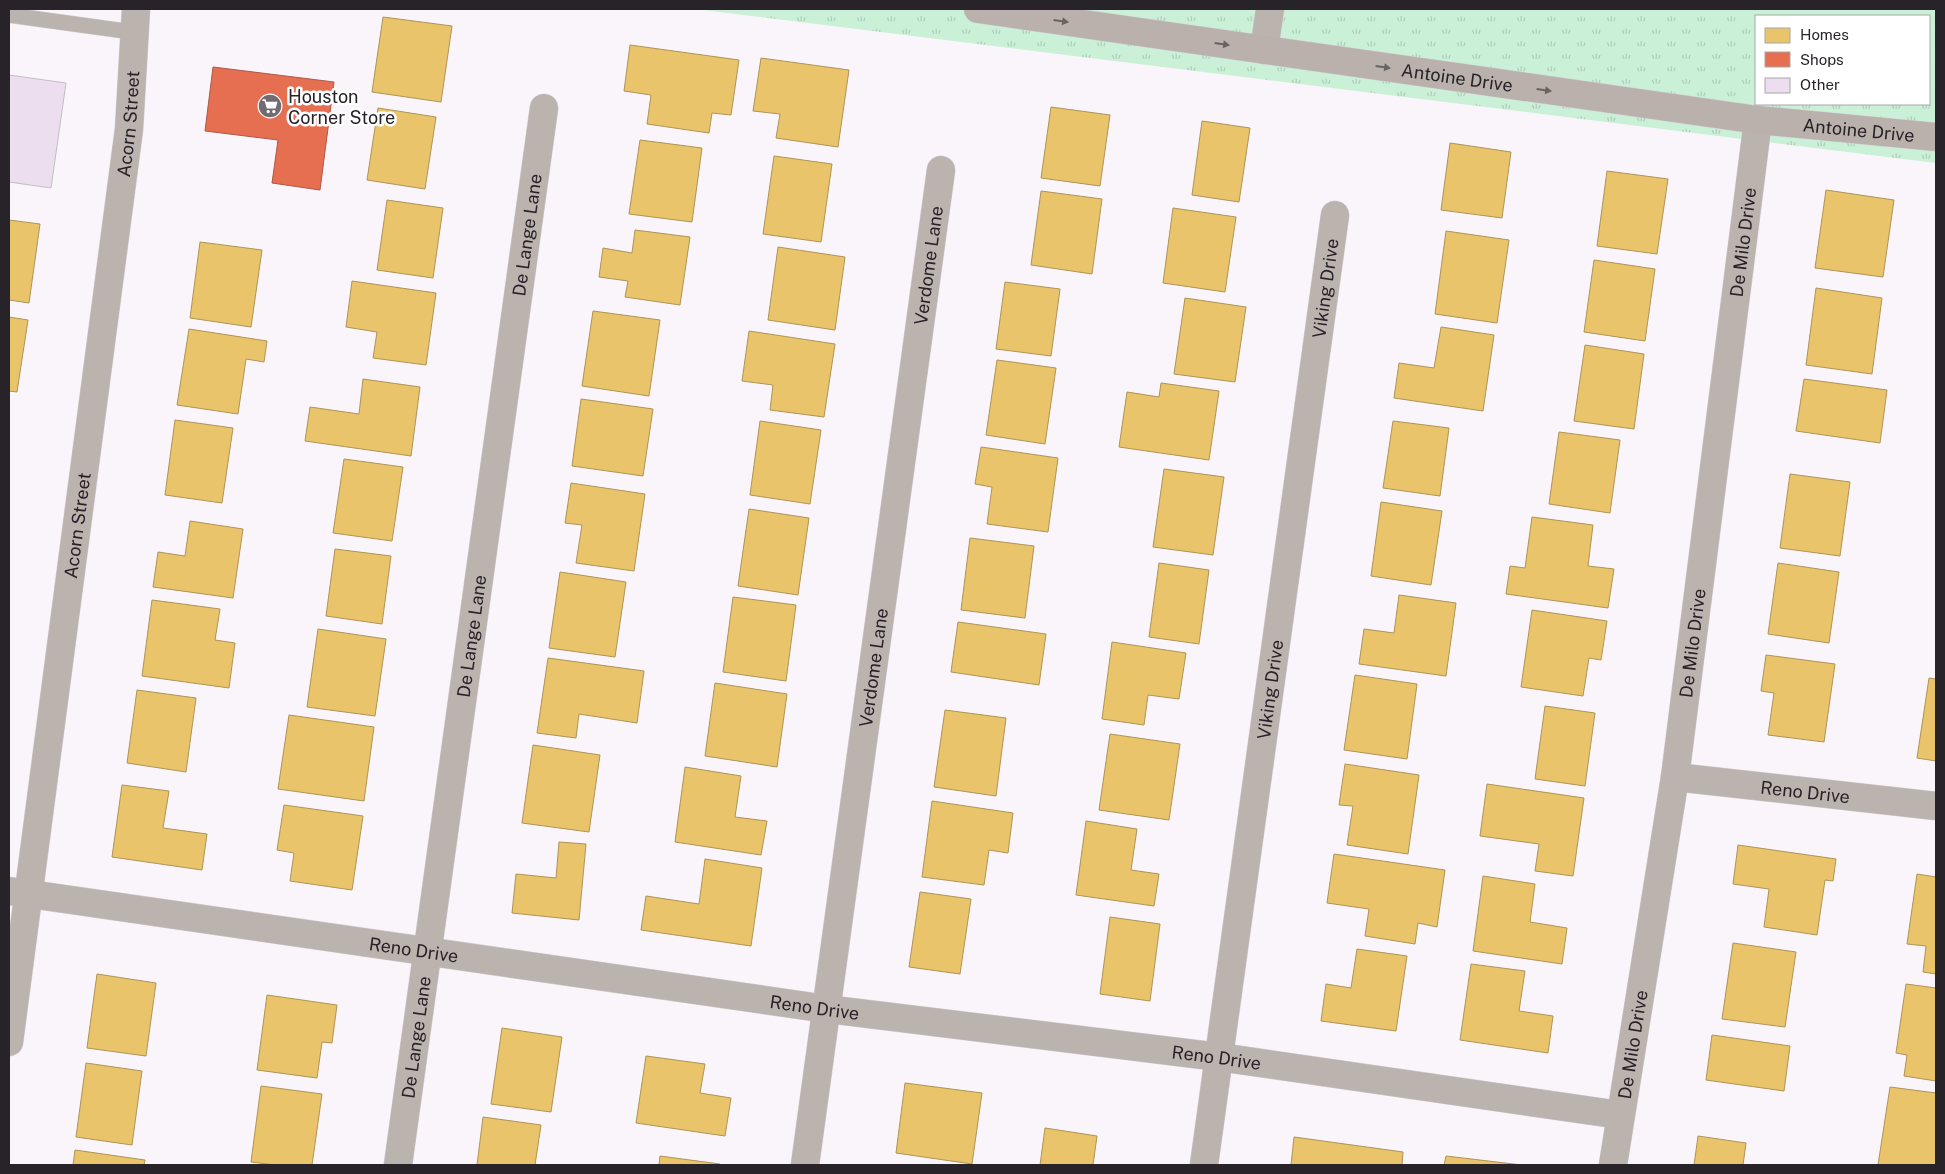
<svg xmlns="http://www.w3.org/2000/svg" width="1945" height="1174" font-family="'Public Sans',sans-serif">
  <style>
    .grass { fill: url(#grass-tufts); fill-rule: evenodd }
    .homes { fill: #e9c46a; stroke: #af9456 }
    .shops { fill: #e76f51; stroke: #ae5845 }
    .building { fill: #ecdeee; stroke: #c3bec4 }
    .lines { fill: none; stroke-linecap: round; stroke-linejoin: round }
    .lane-casing { stroke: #d3cfd4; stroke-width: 16 }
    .street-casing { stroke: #d3cfd4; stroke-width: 29 }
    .secondary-casing { stroke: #d3cfd4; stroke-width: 29 }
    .lane { stroke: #bbb3ae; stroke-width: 15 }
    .street { stroke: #bbb3ae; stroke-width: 28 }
    .secondary { stroke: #bab1ac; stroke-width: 28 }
    .oneway { fill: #6a6364 }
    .labels { text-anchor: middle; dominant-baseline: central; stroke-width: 5; stroke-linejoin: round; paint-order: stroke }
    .street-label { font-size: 18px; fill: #282329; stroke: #fff }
    .poi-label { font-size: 18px; fill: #282329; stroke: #fff; text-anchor: start }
  </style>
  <defs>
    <pattern id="grass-tufts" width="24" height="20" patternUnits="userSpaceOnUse" patternTransform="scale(1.25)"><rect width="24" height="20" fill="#caf0d7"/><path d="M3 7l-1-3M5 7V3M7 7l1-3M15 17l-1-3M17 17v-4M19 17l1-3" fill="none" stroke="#aeceb9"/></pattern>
  </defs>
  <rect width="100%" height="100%" fill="#faf4fb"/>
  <path class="grass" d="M695 9H1936V163ZM1756 16H1929V104H1756Z"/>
  <g class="homes">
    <path d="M383 17 452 26 441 102 372 92Z"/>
    <path d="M630 45 739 60 731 115 712 113 709 133 647 124 651 95 624 91Z"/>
    <path d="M761 58 849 70 838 147 776 138 780 114 753 111Z"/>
    <path d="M1051 107 1110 115 1100 186 1041 178Z"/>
    <path d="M378 108 436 117 425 189 367 180Z"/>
    <path d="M1202 121 1250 128 1239 202 1192 195Z"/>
    <path d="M640 140 702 148 692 222 629 214Z"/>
    <path d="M1450 143 1511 152 1502 218 1441 210Z"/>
    <path d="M774 156 832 164 821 242 763 234Z"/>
    <path d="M1607 171 1668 179 1657 254 1597 246Z"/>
    <path d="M1826 190 1894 200 1883 277 1815 268Z"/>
    <path d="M1041 191 1102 199 1092 274 1031 265Z"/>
    <path d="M387 200 443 208 433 278 377 270Z"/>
    <path d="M1173 208 1236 217 1225 292 1163 283Z"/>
    <path d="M9 220 40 224 29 303 9 300Z"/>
    <path d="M635 230 690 237 680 305 625 297 628 281 599 277 603 248 632 253Z"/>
    <path d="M1446 231 1509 240 1497 323 1435 314Z"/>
    <path d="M200 242 262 250 251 327 190 318Z"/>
    <path d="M778 247 845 257 835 330 768 320Z"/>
    <path d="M1594 260 1655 269 1645 341 1584 332Z"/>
    <path d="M352 281 436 293 426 365 373 358 377 332 346 327Z"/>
    <path d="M1005 282 1060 289 1051 356 996 349Z"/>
    <path d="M1816 288 1882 298 1872 374 1806 365Z"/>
    <path d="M1185 298 1246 307 1235 382 1174 374Z"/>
    <path d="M593 311 660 320 649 396 582 386Z"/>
    <path d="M9 317 28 320 17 392 9 391Z"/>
    <path d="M1441 327 1494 335 1483 411 1394 398 1399 363 1434 368Z"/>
    <path d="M189 329 267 341 264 362 246 359 238 414 177 405Z"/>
    <path d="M749 331 835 344 824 417 770 410 773 385 742 381Z"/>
    <path d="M1585 345 1644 354 1634 429 1574 421Z"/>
    <path d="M997 360 1056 368 1045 444 986 435Z"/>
    <path d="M363 379 420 387 411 456 305 441 310 407 359 414Z"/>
    <path d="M1804 379 1887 390 1880 443 1796 431Z"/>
    <path d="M1161 383 1219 391 1209 460 1119 447 1127 392 1159 397Z"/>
    <path d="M581 399 653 409 643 476 572 466Z"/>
    <path d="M175 420 233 428 222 503 165 495Z"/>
    <path d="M760 421 821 430 810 504 750 495Z"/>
    <path d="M1393 421 1449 428 1440 496 1383 488Z"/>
    <path d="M1559 432 1620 440 1610 513 1549 504Z"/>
    <path d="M981 447 1058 458 1048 532 987 524 992 487 975 484Z"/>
    <path d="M344 459 403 467 392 541 333 533Z"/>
    <path d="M1164 469 1224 477 1213 555 1153 547Z"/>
    <path d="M1790 474 1850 482 1840 556 1780 548Z"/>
    <path d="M571 483 645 494 634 571 576 563 582 525 565 523Z"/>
    <path d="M1381 502 1442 511 1431 585 1371 576Z"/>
    <path d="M749 509 809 518 798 595 738 586Z"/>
    <path d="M1532 517 1593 525 1588 566 1614 569 1608 608 1506 594 1510 566 1525 568Z"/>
    <path d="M190 521 243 529 233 598 153 587 158 552 185 556Z"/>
    <path d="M970 538 1034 546 1025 618 961 610Z"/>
    <path d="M335 549 391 556 382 624 326 616Z"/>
    <path d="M1159 563 1209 570 1199 644 1149 637Z"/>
    <path d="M1778 563 1839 572 1829 643 1768 634Z"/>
    <path d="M560 572 626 582 615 657 549 648Z"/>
    <path d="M1399 595 1456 603 1446 676 1359 664 1364 629 1394 633Z"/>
    <path d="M733 597 796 605 786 681 723 672Z"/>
    <path d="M152 600 220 609 215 640 235 643 229 688 142 676Z"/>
    <path d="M1532 610 1607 621 1601 660 1589 658 1583 696 1521 687Z"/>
    <path d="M958 622 1046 634 1039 685 951 672Z"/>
    <path d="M318 629 386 639 375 716 307 707Z"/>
    <path d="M1112 642 1186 653 1179 699 1148 695 1144 725 1102 719Z"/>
    <path d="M1766 655 1835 664 1824 742 1768 735 1774 693 1761 691Z"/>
    <path d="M548 658 644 671 637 723 579 714 576 738 537 733Z"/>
    <path d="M1355 675 1417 684 1407 759 1344 750Z"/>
    <path d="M1929 678 1936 679V761L1917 758Z"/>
    <path d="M715 683 787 694 777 767 705 756Z"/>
    <path d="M137 690 196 698 186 772 127 763Z"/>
    <path d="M1545 706 1595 713 1585 786 1535 779Z"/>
    <path d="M945 710 1006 718 996 796 934 787Z"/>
    <path d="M289 715 374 727 364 801 278 789Z"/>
    <path d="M1110 734 1180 744 1169 820 1099 810Z"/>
    <path d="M533 745 600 755 589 832 522 823Z"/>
    <path d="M1345 764 1419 775 1408 854 1347 845 1353 806 1339 805Z"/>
    <path d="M685 767 741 776 735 817 767 821 761 855 675 842Z"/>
    <path d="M1487 784 1584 798 1573 876 1535 871 1539 844 1480 836Z"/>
    <path d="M122 785 169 791 163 828 207 834 202 870 112 857Z"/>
    <path d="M932 801 1013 813 1008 853 989 850 984 885 922 877Z"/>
    <path d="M284 805 363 816 352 890 290 881 294 853 277 850Z"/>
    <path d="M1086 821 1137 829 1131 870 1159 874 1154 906 1076 895Z"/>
    <path d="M559 842 586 844 579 920 512 913 516 874 556 878Z"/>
    <path d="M1738 845 1836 859 1833 881 1825 880 1817 935 1764 927 1769 889 1733 884Z"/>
    <path d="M1334 854 1445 870 1437 927 1418 923 1415 944 1365 936 1369 909 1327 903Z"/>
    <path d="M705 859 762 868 751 946 641 930 646 896 699 904Z"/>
    <path d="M1917 874 1936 877V974L1923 972 1926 946 1907 944Z"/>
    <path d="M1483 876 1535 884 1530 922 1567 928 1562 964 1473 951Z"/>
    <path d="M920 892 971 899 960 974 909 967Z"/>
    <path d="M1110 917 1160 924 1150 1001 1100 994Z"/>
    <path d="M1733 943 1796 952 1785 1027 1722 1019Z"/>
    <path d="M1357 949 1407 956 1396 1031 1321 1021 1326 984 1351 988Z"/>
    <path d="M1471 964 1525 971 1519 1011 1553 1016 1548 1053 1460 1040Z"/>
    <path d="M97 974 156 983 146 1056 87 1048Z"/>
    <path d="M1906 984 1936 988V1081L1904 1076 1907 1055 1896 1053Z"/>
    <path d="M267 995 337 1005 332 1043 322 1042 317 1078 257 1070Z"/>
    <path d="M502 1028 562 1037 551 1112 491 1104Z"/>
    <path d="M1712 1035 1790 1046 1784 1091 1706 1080Z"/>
    <path d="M646 1056 705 1064 700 1093 731 1098 725 1136 636 1123Z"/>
    <path d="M86 1063 142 1071 132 1145 76 1137Z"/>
    <path d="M905 1083 982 1093 972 1164 896 1153Z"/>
    <path d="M261 1086 322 1094 312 1165H275L251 1162Z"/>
    <path d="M1890 1087 1936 1093V1165H1878Z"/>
    <path d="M483 1117 541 1125 535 1165H477Z"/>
    <path d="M1045 1128 1097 1136 1093 1165H1040Z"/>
    <path d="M1698 1136 1746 1143 1743 1165H1694Z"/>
    <path d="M1294 1137 1403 1152 1402 1165H1291Z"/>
    <path d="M75 1150 145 1160 144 1165H73Z"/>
    <path d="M660 1156 720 1164 719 1165H659Z"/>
    <path d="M1446 1156 1522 1165H1444Z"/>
  </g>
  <path class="shops" d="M213 67 334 82 320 190 272 183 278 140 205 131Z"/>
  <path class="building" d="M9 75 66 83 51 188 9 182Z"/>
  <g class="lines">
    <g class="lane-casing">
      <path id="lane" d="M9 15 132 32"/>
    </g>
    <g class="street-casing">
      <g id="street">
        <path d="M1264 50 1270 9"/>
        <path id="s1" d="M1675 777 1936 806"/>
        <path id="s2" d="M9 891 827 1009 1219 1057 1620 1115"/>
        <path id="s3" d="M9 1042 129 129 136 9"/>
        <path id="s4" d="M398 1165 544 108"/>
        <path id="s5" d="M805 1165 941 170"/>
        <path id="s6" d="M1204 1165 1335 215"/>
        <path id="s7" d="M1613 1165 1675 777 1758 120"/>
      </g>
    </g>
    <g class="secondary-casing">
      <g id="secondary">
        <path id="s8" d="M978 9 1758 120 1936 137"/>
      </g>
    </g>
    <use href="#lane" class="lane"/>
    <use href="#street" class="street"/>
    <use href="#secondary" class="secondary"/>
  </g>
  <defs><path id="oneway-solid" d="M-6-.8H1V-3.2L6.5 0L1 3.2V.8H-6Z" transform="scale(1.25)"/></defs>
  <g class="oneway">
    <use href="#oneway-solid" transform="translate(1061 21) rotate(8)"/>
    <use href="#oneway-solid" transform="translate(1222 44) rotate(8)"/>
    <use href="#oneway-solid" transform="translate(1383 67) rotate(8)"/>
    <use href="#oneway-solid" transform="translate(1544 90) rotate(8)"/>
  </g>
  <defs>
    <g id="supermarket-disc" transform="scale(1.25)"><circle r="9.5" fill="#726c72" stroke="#fff"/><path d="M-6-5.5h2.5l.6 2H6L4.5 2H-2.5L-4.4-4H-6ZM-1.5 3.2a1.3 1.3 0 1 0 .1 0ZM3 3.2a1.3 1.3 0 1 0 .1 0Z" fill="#fff"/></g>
  </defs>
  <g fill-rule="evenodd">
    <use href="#supermarket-disc" x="270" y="106"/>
  </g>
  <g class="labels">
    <g class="street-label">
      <text stroke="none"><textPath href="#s8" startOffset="484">Antoine Drive</textPath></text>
      <text stroke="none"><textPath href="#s3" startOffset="926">Acorn Street</textPath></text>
      <text stroke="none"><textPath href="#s8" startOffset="889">Antoine Drive</textPath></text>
      <text stroke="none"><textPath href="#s4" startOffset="939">De Lange Lane</textPath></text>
      <text stroke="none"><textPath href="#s7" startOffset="932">De Milo Drive</textPath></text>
      <text stroke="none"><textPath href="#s5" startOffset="908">Verdome Lane</textPath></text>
      <text stroke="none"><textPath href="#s6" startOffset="885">Viking Drive</textPath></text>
      <text stroke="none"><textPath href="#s3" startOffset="521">Acorn Street</textPath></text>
      <text stroke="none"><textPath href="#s4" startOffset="534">De Lange Lane</textPath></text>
      <text stroke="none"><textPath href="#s7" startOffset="528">De Milo Drive</textPath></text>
      <text stroke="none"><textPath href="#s5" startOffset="502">Verdome Lane</textPath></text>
      <text stroke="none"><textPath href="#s6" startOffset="480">Viking Drive</textPath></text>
      <text stroke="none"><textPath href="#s1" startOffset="131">Reno Drive</textPath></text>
      <text stroke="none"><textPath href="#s2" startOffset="409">Reno Drive</textPath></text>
      <text stroke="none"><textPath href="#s2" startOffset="814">Reno Drive</textPath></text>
      <text stroke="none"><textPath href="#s4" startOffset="129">De Lange Lane</textPath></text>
      <text stroke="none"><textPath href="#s7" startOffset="122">De Milo Drive</textPath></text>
      <text stroke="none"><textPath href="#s2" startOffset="1219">Reno Drive</textPath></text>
    </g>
    <g class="poi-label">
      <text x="288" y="96">Houston<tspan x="288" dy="21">Corner Store</tspan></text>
    </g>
  </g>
  <rect width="1945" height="1174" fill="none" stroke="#282329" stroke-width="20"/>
  <rect x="1755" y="15" width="175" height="90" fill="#ffffff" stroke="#a9a7a9"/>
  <rect x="1765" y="28" width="25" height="15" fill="#e9c46a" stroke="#a9a7a9"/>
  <text x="1800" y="40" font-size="15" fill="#282329">Homes</text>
  <rect x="1765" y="52" width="25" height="15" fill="#e76f51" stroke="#a9a7a9"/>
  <text x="1800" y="65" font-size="15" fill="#282329">Shops</text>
  <rect x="1765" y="78" width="25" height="15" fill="#ecdeee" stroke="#a9a7a9"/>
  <text x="1800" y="90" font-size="15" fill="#282329">Other</text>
</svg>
